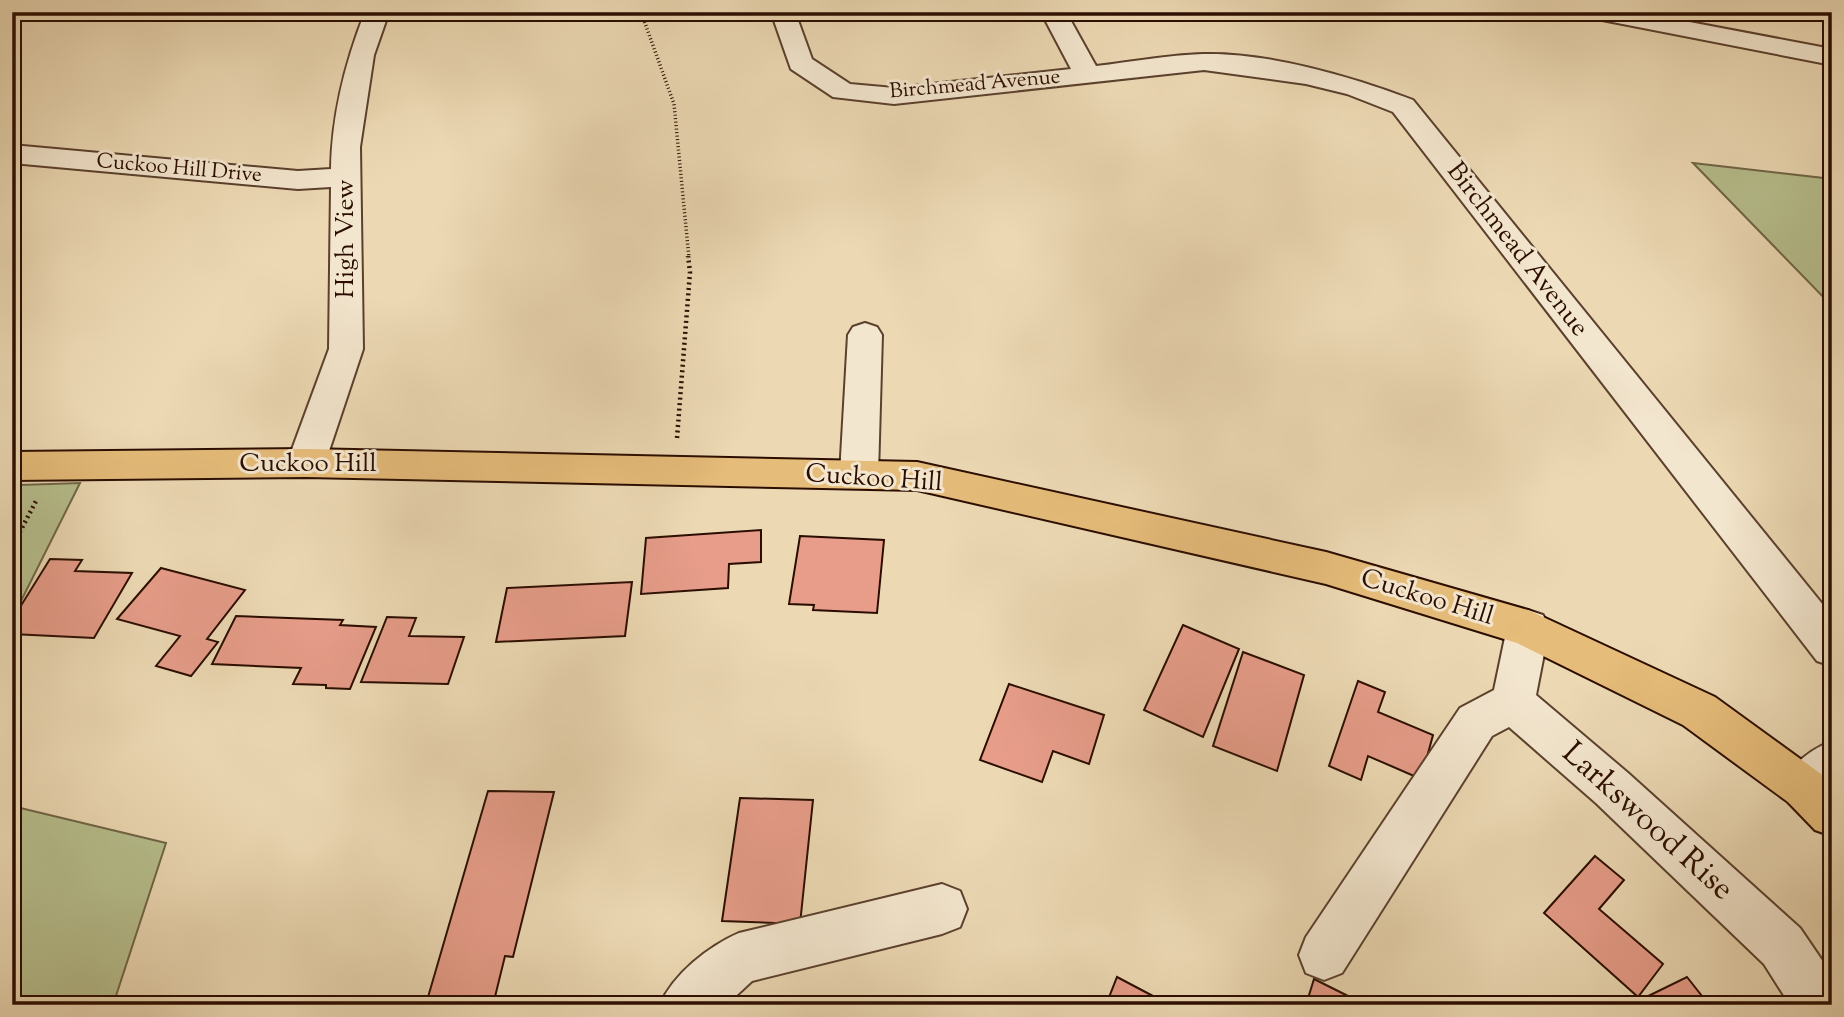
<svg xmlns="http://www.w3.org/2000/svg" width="1844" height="1017" font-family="'Sorts Mill Goudy',serif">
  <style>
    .green { fill: #b7bf8e; stroke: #716647; stroke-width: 2 }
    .building { fill: #e79d8a; stroke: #2b0d00; stroke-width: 2 }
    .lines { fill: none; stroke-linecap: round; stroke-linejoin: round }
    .minor-casing { stroke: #5b402d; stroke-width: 4 }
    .major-casing { stroke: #2b0d00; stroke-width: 4 }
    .path-far1 { stroke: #2b0d00; stroke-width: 3.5; stroke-dasharray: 1 2.5; stroke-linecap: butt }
    .path { stroke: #2b0d00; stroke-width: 4.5; stroke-dasharray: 2 3.5; stroke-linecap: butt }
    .minor { fill: #f3e6ce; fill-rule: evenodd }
    .major { fill: #e6bc7a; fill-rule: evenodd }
    .labels { text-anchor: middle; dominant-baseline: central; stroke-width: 6; stroke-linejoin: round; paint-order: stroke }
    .far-street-label { font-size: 21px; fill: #2b0d00; stroke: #f3e6ce }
    .street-label { font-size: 26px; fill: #2b0d00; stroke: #f3e6ce }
    .near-street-label { font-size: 32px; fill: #2b0d00; stroke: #f3e6ce }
  </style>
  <rect width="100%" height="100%" fill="#ecd9b4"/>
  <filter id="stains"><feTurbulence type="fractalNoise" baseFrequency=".00286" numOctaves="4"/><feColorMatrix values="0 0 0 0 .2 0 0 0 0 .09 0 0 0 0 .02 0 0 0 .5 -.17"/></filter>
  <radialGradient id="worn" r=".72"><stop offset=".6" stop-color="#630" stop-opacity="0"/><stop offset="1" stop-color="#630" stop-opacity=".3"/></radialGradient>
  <g class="green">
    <path d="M1693 163 1832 179V306Z"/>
    <path d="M80 483 12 619V497L19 485Z"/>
    <path d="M12 806 166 843 113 1005H12Z"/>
  </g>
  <g class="building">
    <path d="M761 530V562L729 564 728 588 641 594 646 538Z"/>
    <path d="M800 536 884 540 877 613 813 610 814 605 789 604Z"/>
    <path d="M50 559 82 560 75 571 132 573 94 638 12 634V620Z"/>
    <path d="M161 568 245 590 207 639 218 642 191 676 156 666 180 636 117 619Z"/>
    <path d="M632 582 625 636 496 642 507 588Z"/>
    <path d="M236 616 343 620 340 625 376 627 350 689 326 688V685L293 684 301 668 212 664Z"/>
    <path d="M387 617 416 618 409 636 464 637 448 684 361 682Z"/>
    <path d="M1183 625 1239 649 1203 737 1144 710Z"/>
    <path d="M1243 652 1304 675 1277 771 1213 746Z"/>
    <path d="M1358 681 1385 692 1378 712 1433 735 1421 779 1368 756 1361 780 1329 766Z"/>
    <path d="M1009 684 1104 715 1089 764 1053 751 1042 782 980 760Z"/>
    <path d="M488 791 554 792 513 957 505 956 493 1005 426 1004Z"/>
    <path d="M740 798 813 800 800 924 722 921Z"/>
    <path d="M1595 856 1624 880 1599 909 1663 964 1638 997 1544 913Z"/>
    <path d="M1117 977 1170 1005H1106Z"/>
    <path d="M1687 977 1709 1005 1634 1003Z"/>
    <path d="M1314 979 1366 1005H1306Z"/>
  </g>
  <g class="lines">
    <g class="minor-casing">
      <g id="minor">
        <path d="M365 12H389L374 55 360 147 363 349 325 463 319 473 306 477 293 473 287 463 329 349 331 187 298 189 12 163V145L298 171 331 169C332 114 345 63 365 12Z"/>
        <path d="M771 12H795L812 59 850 84 894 88 1071 69 1041 12H1066L1096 66C1131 62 1167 55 1203 54 1267 52 1353 77 1413 100L1832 616V666L1817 661 1393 112 1347 94 1306 84 1204 70 894 104 833 97 791 69Z"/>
        <path d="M1585 12H1637L1832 49V65L1597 19 1588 17Z"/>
        <path d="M865 323 877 327 882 335 878 474 872 484 859 488 846 484 840 474 848 335 853 327Z"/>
        <path d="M1528 610 1543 615 1549 628 1536 695 1628 773 1800 928 1832 975V1005H1790L1764 964 1596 803 1509 727 1492 736 1342 973 1324 980 1306 973 1299 955 1306 937 1460 708 1494 690 1507 628 1513 615Z"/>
        <path d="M1832 741V792L1820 802 1804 809 1788 802 1781 787C1791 765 1809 750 1832 741Z"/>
        <path d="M942 884 960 891 967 909 960 927 942 934 752 981 726 1005H660C673 974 709 946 739 933Z"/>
      </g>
    </g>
    <g class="major-casing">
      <path id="major" d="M306 449 917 462 1326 552 1528 610 1715 697 1832 782V836L1815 830 1788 802 1683 725 1517 643 1326 584 917 490 306 477 12 480V452Z"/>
    </g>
    <path class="path-far1" d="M641 12 674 104 689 258"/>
    <g class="path">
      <path d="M677 438 690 272 688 256"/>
      <path d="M12 547 36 501"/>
    </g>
    <use href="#minor" class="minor"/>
    <use href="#major" class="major"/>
  </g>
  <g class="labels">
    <g class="far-street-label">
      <text transform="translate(975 85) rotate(-5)">Birchmead Avenue</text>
      <text transform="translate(179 169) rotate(5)">Cuckoo Hill Drive</text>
    </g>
    <g class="street-label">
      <text transform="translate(346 239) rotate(-90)">High View</text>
      <text transform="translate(1517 250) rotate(52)">Birchmead Avenue</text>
      <text x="308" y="464">Cuckoo Hill</text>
      <text transform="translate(874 479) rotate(4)">Cuckoo Hill</text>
      <text transform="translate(1427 598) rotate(17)">Cuckoo Hill</text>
    </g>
    <g class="near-street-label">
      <text transform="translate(1647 822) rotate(42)">Larkswood Rise</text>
    </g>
  </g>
  <rect width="1844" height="1017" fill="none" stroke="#ecd9b4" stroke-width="42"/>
  <rect x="14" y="14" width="1816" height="989" fill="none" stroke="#2b0d00" stroke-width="3.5"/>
  <rect x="21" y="21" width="1802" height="975" fill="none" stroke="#2b0d00" stroke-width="2"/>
  <rect width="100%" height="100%" filter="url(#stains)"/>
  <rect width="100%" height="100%" fill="url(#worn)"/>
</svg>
